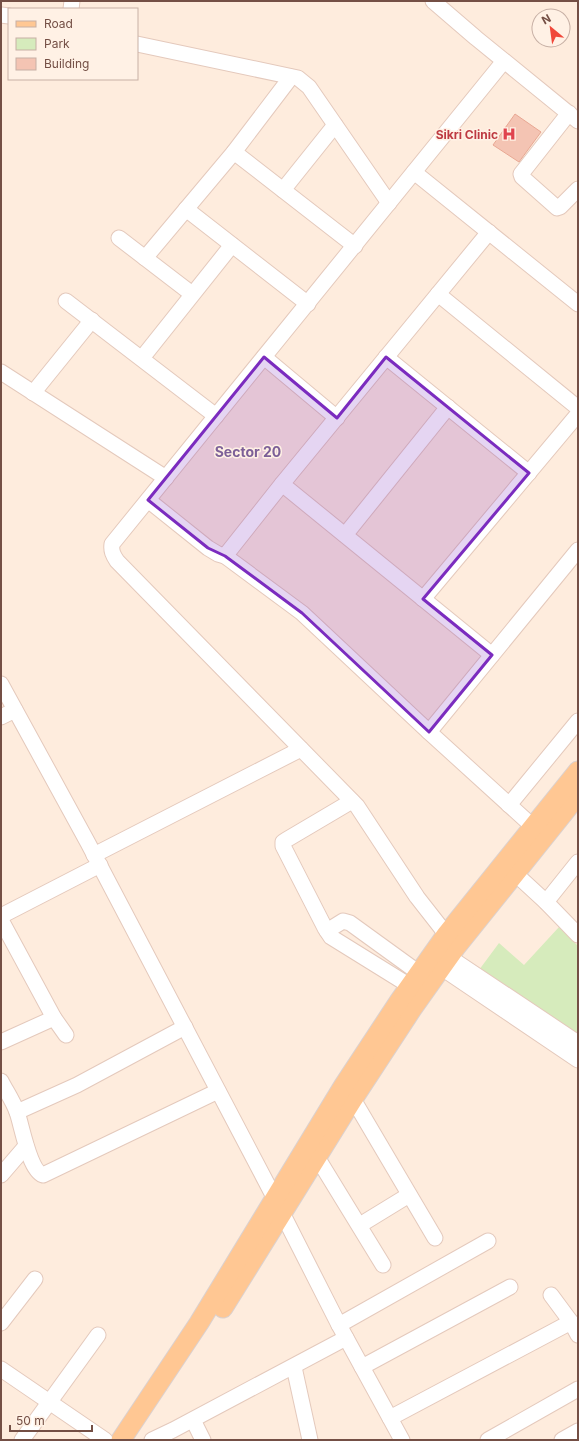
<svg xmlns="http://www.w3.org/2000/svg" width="579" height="1441" font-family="Inter,sans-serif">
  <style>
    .green { fill: #d6ebbc }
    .building { fill: #f4c4b3; stroke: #e8a793 }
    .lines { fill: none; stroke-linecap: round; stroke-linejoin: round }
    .minor-casing { stroke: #e4c9bc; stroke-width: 17 }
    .major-casing { stroke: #dbd1cf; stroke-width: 21 }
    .minor { stroke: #fff; stroke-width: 15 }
    .major { stroke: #ffc793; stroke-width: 19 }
    .marked { fill: #7b2cbf; fill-opacity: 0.2; stroke: #7b2cbf; stroke-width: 3; stroke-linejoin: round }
    .labels { text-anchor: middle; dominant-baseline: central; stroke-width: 3; stroke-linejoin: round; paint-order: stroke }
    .health-label { font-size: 12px; font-weight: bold; fill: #be3a42; stroke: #fff1e5; text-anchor: end }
    .quarter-label { font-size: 14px; font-weight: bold; fill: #7d6098; stroke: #fff1e5 }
  </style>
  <rect width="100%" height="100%" fill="#feecdd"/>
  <path class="green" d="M559 927 578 946V1040L479 970 499 943 524 965Z"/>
  <path class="building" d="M515 114 541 132 519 162 493 145Z"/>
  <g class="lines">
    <g class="minor-casing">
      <g id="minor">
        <path d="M433 1 476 38 578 121"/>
        <path d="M71 9 72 1"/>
        <path d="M1 15 9 16"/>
        <path d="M137 44 298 78 309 87 389 203"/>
        <path d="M569 113 521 174 522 177 557 208 560 207 578 189"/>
        <path d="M234 152 355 246"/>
        <path d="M414 172 578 304"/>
        <path d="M283 190 335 125"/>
        <path d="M186 209 308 304"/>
        <path d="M119 238 192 294"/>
        <path d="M145 258 234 152 291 77"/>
        <path d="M438 294 578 408"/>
        <path d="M66 301 216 416"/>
        <path d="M264 357 337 418"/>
        <path d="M386 357 529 473"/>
        <path d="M142 358 232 245"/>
        <path d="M1 372 166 478"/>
        <path d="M33 393 92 320"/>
        <path d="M282 484 492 655"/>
        <path d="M148 500 208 548 218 554 225 556 302 613 429 732 540 833"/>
        <path d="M345 535 448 407"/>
        <path d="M225 556 282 484 489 232"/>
        <path d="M423 599 578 414"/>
        <path d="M1 684 88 843 274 1197 339 1325 402 1440"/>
        <path d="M1 717 15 710"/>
        <path d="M429 732 578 550"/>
        <path d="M352 801 286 840 283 842V846L325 928 331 937 410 986"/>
        <path d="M509 805 578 721"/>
        <path d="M94 855 301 749"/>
        <path d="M507 866 546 902 578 935"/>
        <path d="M546 902 578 862"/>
        <path d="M1 916 100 865"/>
        <path d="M1 920 54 1018 66 1035"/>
        <path d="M327 931 343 921 350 923 419 973"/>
        <path d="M453 943 417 897 357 806 117 561C113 555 111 551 112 544L504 61"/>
        <path d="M440 951 578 1043"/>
        <path d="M433 962 578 1060"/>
        <path d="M1 1042 54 1018"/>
        <path d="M1 1081C6 1091 13 1101 17 1112 22 1126 29 1170 43 1175L218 1091"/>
        <path d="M353 1099 435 1238"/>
        <path d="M17 1112 77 1085 185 1027"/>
        <path d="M312 1149 383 1265"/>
        <path d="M1 1175 26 1146"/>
        <path d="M360 1225 409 1195"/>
        <path d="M551 1295 571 1322 578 1335"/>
        <path d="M1 1323 35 1279"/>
        <path d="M339 1325 488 1241"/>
        <path d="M294 1367 310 1440"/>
        <path d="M362 1367 510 1287"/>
        <path d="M1 1369 105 1440"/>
        <path d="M390 1418 571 1322"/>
        <path d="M193 1420 203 1440"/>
        <path d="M22 1440 98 1335"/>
        <path d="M152 1440 173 1430 346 1338"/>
        <path d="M488 1440 578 1389"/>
        <path d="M562 1440 578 1431"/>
      </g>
    </g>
    <g class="major-casing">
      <g id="major">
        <path d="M223 1308 353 1099 412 1009 456 947 578 795"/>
        <path d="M121 1440 199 1323 344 1085 400 1000 446 935 578 771"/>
      </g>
    </g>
    <use href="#minor" class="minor"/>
    <use href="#major" class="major"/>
  </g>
  <path class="marked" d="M264 357 337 418 386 357 529 473 423 599 492 655 429 732 302 613 225 556 208 548 148 500Z"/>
  <defs>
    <g id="hospital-bare" transform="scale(1.08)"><path d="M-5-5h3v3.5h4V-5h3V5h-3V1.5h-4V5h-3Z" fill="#e0444e" stroke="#fff1e5" stroke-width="2.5" paint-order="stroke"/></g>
  </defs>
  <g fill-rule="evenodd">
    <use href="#hospital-bare" x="509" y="134"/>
  </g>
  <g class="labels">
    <g class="health-label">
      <text x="498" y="134">Sikri Clinic</text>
    </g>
    <g class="quarter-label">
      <text x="248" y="451">Sector 20</text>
    </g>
  </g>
  <rect width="579" height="1441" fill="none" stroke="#744f45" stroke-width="4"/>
  <rect x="8" y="8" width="130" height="72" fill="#fff1e5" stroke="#c7b0a5"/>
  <rect x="16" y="21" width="20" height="6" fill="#ffc793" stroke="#c7b0a5"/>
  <text x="44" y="28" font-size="12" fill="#744f45">Road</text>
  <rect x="16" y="38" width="20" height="12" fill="#d6ebbc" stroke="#c7b0a5"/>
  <text x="44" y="48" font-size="12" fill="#744f45">Park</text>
  <rect x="16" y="58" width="20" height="12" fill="#f4c4b3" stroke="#c7b0a5"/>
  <text x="44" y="68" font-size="12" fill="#744f45">Building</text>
  <g transform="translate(551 28) rotate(331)"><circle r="19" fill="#fff1e5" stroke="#c7b0a5"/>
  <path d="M0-3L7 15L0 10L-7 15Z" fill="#f0483a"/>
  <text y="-6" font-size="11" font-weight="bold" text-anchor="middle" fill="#744f45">N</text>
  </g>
  <path d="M10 1425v6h82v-6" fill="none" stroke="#744f45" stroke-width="2"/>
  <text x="16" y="1425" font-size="12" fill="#744f45" stroke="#fff1e5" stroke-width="3" paint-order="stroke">50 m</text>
</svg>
